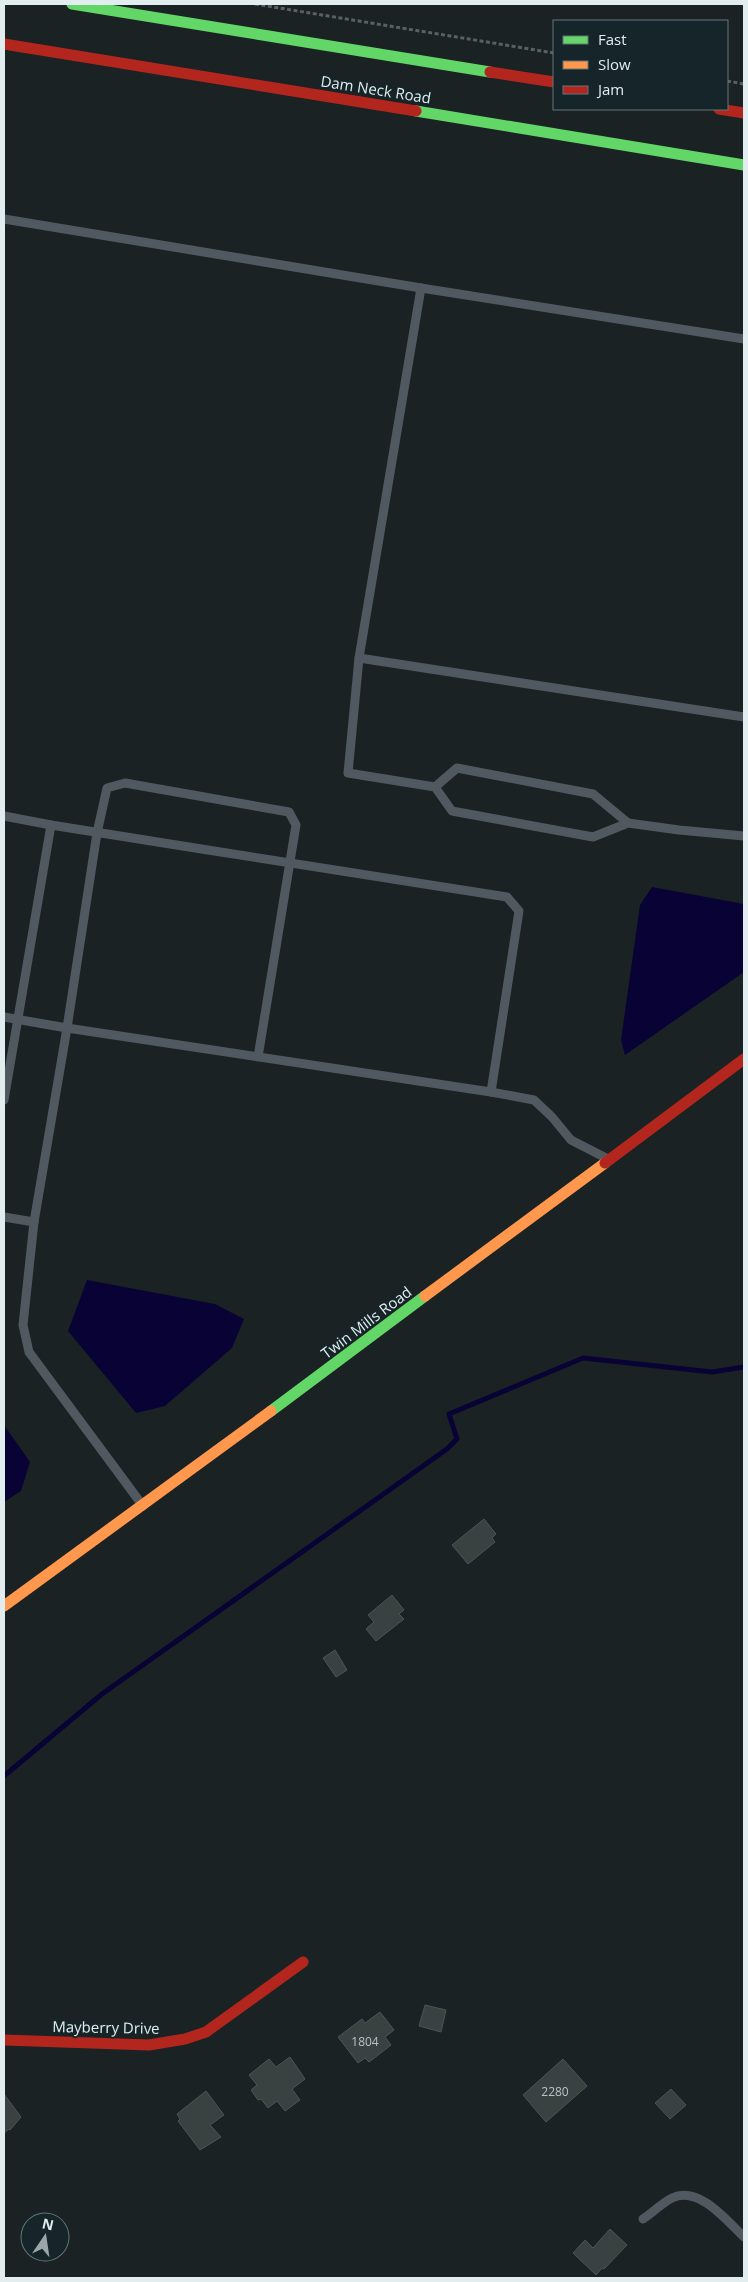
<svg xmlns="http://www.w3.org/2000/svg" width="748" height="2282" font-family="'Open Sans',sans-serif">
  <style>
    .water { fill: #080334 }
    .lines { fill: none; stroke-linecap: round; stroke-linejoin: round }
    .stream { stroke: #080334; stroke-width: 5 }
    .building { fill: #3a4141; stroke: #4d5454 }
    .path { stroke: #596065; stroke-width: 3; stroke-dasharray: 4 2.5; stroke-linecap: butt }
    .lane { stroke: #515960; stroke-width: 9 }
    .fast { stroke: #63d668; stroke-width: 11 }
    .slow { stroke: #ff974d; stroke-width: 11 }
    .jam { stroke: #b3261e; stroke-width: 11 }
    .labels { text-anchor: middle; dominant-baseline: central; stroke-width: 4; stroke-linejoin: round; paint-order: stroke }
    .number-label { font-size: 12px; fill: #b8c2c4 }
    .street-label { font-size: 15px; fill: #e2edef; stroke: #152529 }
  </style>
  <rect width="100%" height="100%" fill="#1a2224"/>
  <g class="water">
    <path d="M652 887 744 904V972L625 1055 621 1040 640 905Z"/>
    <path d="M87 1280 215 1304 244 1319 232 1348 165 1406 136 1413 68 1331Z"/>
    <path d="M4 1425 30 1462 21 1491 4 1502Z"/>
  </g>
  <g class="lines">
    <path class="stream" d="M4 1776 102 1694 447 1449 457 1439 449 1414 583 1358 712 1372 744 1367"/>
  </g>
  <g class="building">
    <path d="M484 1519 496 1534 492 1538 495 1542 468 1564 452 1545Z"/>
    <path d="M392 1595 404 1610 399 1614 404 1619 376 1641 366 1629 374 1622 368 1615Z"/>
    <path d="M335 1650 347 1670 336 1677 323 1658Z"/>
    <path d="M425 2005 446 2010 441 2032 419 2026Z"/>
    <path d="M380 2012 394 2030 385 2037 391 2045 369 2062 365 2058 358 2063 338 2037 362 2019 365 2023Z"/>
    <path d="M290 2057 305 2079 292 2089 300 2100 285 2111 277 2101 268 2108 261 2099 258 2100 251 2090 257 2085 249 2075 269 2059 276 2067Z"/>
    <path d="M563 2059 587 2086 546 2122 523 2095Z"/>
    <path d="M671 2089 686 2105 670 2119 655 2103Z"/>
    <path d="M206 2091 224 2115 210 2125 221 2137 200 2150 178 2121 180 2119 177 2114Z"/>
    <path d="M4 2094 21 2117 10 2130 9 2129 4 2133Z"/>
    <path d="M610 2229 627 2245 604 2269 602 2268 596 2275 573 2253 585 2240 593 2248Z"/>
  </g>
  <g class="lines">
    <g class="path">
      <path d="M255 4 554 53"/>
      <path d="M727 81 744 84"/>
    </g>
    <g class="lane">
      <path d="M4 219 421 288"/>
      <path d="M744 339 421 288 359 658 348 773 435 787 452 811 593 837 628 823 679 830 744 836"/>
      <path d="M359 658 744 717"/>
      <path d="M435 787 457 768 593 794 628 823"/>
      <path d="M4 816 51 825 4 1100"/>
      <path d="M51 825C203 849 355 874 507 897L519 911 491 1092 67 1028 97 833 107 788 125 783 289 812 296 825 258 1057"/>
      <path d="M4 1017 67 1028 34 1222"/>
      <path d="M491 1092 534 1100 552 1117 571 1140 608 1159"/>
      <path d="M4 1217 34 1222 23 1325 29 1352 143 1506"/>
      <path d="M643 2219C652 2213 662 2203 672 2198 699 2185 727 2221 744 2237"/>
    </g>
    <g class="fast">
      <path d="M72 4 490 72"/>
      <path d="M416 111 744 165"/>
      <path d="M271 1411 425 1296"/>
    </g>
    <g class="slow">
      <path d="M425 1296 605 1163"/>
      <path d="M4 1606 271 1411"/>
    </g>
    <g class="jam">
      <path d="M4 44 416 111"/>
      <path d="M490 72 554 82"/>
      <path d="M719 109 744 113"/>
      <path d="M605 1163 744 1059"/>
      <path d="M4 2040 149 2045 185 2039 206 2032 303 1962"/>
    </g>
  </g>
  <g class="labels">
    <g class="number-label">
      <text x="365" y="2041">1804</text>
      <text x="555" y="2091">2280</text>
    </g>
    <g class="street-label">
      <text transform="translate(376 89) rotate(9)">Dam Neck Road</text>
      <text transform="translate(366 1322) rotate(-37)">Twin Mills Road</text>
      <text transform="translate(106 2027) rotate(1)">Mayberry Drive</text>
    </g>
  </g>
  <rect width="748" height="2282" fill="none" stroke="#e2edef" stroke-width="10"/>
  <rect x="553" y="20" width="175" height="90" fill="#152529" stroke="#677578"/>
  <rect x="563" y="36" width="25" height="8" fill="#63d668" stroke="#677578"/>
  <text x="598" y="45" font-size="15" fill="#e2edef">Fast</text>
  <rect x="563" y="61" width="25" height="8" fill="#ff974d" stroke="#677578"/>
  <text x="598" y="70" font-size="15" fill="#e2edef">Slow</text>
  <rect x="563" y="86" width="25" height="8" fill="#b3261e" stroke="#677578"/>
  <text x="598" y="95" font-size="15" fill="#e2edef">Jam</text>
  <g transform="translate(45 2237) rotate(13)"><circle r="24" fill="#152529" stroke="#677578"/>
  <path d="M0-4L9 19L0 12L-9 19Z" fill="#9ca6a8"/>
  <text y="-8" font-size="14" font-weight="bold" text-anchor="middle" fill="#e2edef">N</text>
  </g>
</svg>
